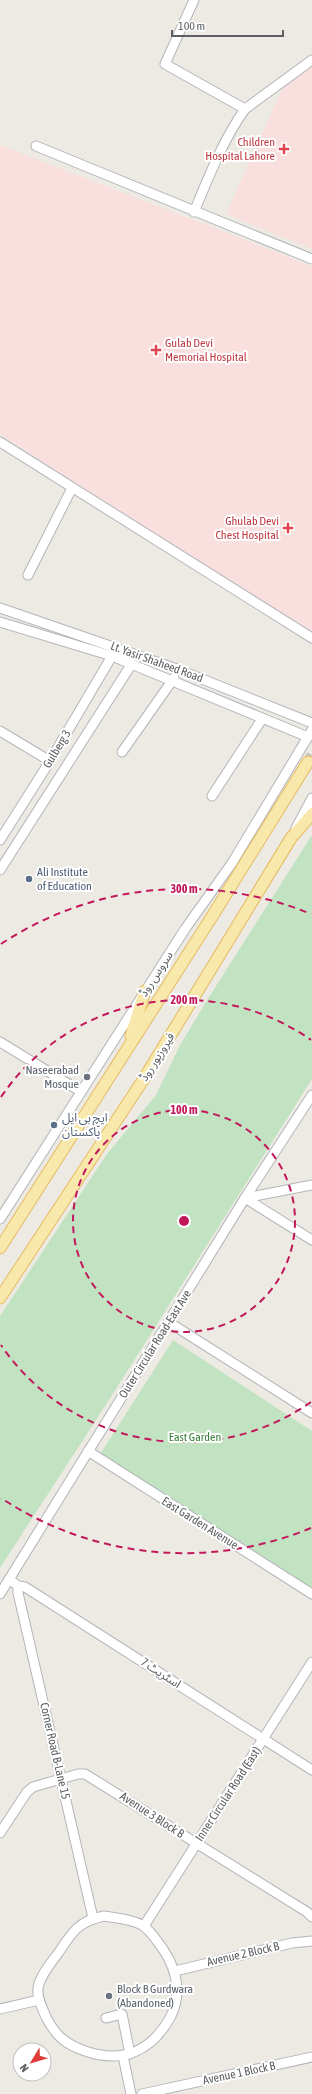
<svg xmlns="http://www.w3.org/2000/svg" width="312" height="2094" font-family="'Asap Condensed','Noto Sans Arabic',sans-serif">
  <style>
    .medical { fill: #f9e0df }
    .green { fill: #c2e3c1 }
    .lines { fill: none; stroke-linecap: round; stroke-linejoin: round }
    .major-tunnel { stroke: #c8c7c3; stroke-width: 11; stroke-dasharray: 11 5.5; stroke-linecap: butt }
    .minor-casing { stroke: #b3b5b9; stroke-width: 11 }
    .major-casing { stroke: #e7ba61; stroke-width: 13 }
    .minor { stroke: #fff; stroke-width: 9 }
    .major { stroke: #f9e8ab; stroke-width: 11 }
    .ring { fill: none; stroke: #c2185b; stroke-width: 2; stroke-dasharray: 7 5 }
    .health-dot { fill: #e0444e; stroke: #fff; stroke-width: 1.5 }
    .service-dot { fill: #5c6f8a; stroke: #fff; stroke-width: 1.5 }
    .worship-dot { fill: #6b7280; stroke: #fff; stroke-width: 1.5 }
    .labels { text-anchor: middle; dominant-baseline: central; stroke-width: 4; stroke-linejoin: round; paint-order: stroke }
    .health-label { font-size: 12px; fill: #be3a42; stroke: #fff; text-anchor: end }
    .street-label { font-size: 12px; fill: #5b5f62; stroke: #fff }
    .service-label { font-size: 12px; fill: #4e5e75; stroke: #fff; text-anchor: start }
    .worship-label { font-size: 12px; fill: #5b616d; stroke: #fff; text-anchor: end }
    .park-label { font-size: 12px; fill: #3b823b; stroke: #fff }
    .centre { fill: #c2185b; stroke: #fff; stroke-width: 2 }
    .ring-label { font-size: 12px; text-anchor: middle; font-weight: bold; fill: #c2185b; stroke: #fff; stroke-width: 4; stroke-linejoin: round; paint-order: stroke }
  </style>
  <rect width="100%" height="100%" fill="#edeae3"/>
  <g class="medical">
    <path d="M312 65V249L226 214 284 85Z"/>
    <path d="M0 145 312 266V637L0 434Z"/>
  </g>
  <g class="green">
    <path d="M312 835V1079L116 1389 0 1568V1316L107 1154 156 1095 180 1045 209 997Z"/>
    <path d="M173 1340 312 1431V1588L97 1459Z"/>
  </g>
  <g class="lines">
    <path class="major-tunnel" d="M308 762 312 755"/>
    <g class="minor-casing">
      <g id="minor">
        <path d="M194 0 165 64 245 109 312 60"/>
        <path d="M36 146 312 259"/>
        <path d="M194 212C209 176 223 140 245 109"/>
        <path d="M0 442 312 638"/>
        <path d="M28 575 72 488"/>
        <path d="M0 608 177 669 312 723"/>
        <path d="M0 622 112 656 308 737"/>
        <path d="M0 731 50 761"/>
        <path d="M122 752 174 678"/>
        <path d="M212 796 262 719"/>
        <path d="M296 828 312 798"/>
        <path d="M0 840 50 761 112 656"/>
        <path d="M0 870 131 665"/>
        <path d="M0 1042 80 1091"/>
        <path d="M245 1198 312 1240"/>
        <path d="M245 1198 312 1185"/>
        <path d="M0 1219 185 929 232 863 312 730"/>
        <path d="M170 1323 312 1413"/>
        <path d="M88 1451 312 1594"/>
        <path d="M9 1579 18 1586 25 1587 312 1770"/>
        <path d="M18 1586V1593L93 1918"/>
        <path d="M0 1594 245 1198 312 1095"/>
        <path d="M0 1833 27 1792 33 1787 78 1774H85L307 1912 312 1917"/>
        <path d="M104 1916C117 1918 131 1919 142 1925 148 1929 153 1935 157 1941 174 1962 184 1989 171 2016 152 2051 123 2064 85 2051 65 2044 56 2036 46 2017 42 2007 37 1999 38 1988 40 1975 52 1962 59 1952 72 1932 79 1921 104 1916Z"/>
        <path d="M144 1926 312 1662"/>
        <path d="M175 1971 292 1943 312 1941"/>
        <path d="M0 2009 39 2000"/>
        <path d="M106 2018 122 2014 130 2054"/>
        <path d="M123 2056 131 2094"/>
        <path d="M142 2094 312 2057"/>
      </g>
    </g>
    <g class="major-casing">
      <g id="major">
        <path d="M131 1036 145 991"/>
        <path d="M0 1248 213 915 308 762"/>
        <path d="M0 1298 145 1077 291 838 312 814"/>
      </g>
    </g>
    <use href="#minor" class="minor"/>
    <use href="#major" class="major"/>
  </g>
  <g class="ring">
    <circle cx="184" cy="1221" r="111"/>
    <path d="M311 1402A221 221 0 0 1 1 1345M1 1097A221 221 0 0 1 311 1040"/>
    <path d="M311 1528A332 332 0 0 1 1 1498M1 944A332 332 0 0 1 311 914"/>
  </g>
  <g class="health-dot">
    <path d="M282 143h4v4h4v4h-4v4h-4v-4h-4v-4h4z"/>
    <path d="M154 344h4v4h4v4h-4v4h-4v-4h-4v-4h4z"/>
    <path d="M286 522h4v4h4v4h-4v4h-4v-4h-4v-4h4z"/>
  </g>
  <g class="service-dot">
    <circle cx="29" cy="879" r="4"/>
    <circle cx="54" cy="1125" r="4"/>
  </g>
  <g class="worship-dot">
    <circle cx="87" cy="1077" r="4"/>
    <circle cx="109" cy="1996" r="4"/>
  </g>
  <g class="labels">
    <g class="health-label">
      <text x="275" y="142">Children<tspan x="275" dy="14">Hospital Lahore</tspan></text>
      <text x="165" y="343" text-anchor="start">Gulab Devi<tspan x="165" dy="14">Memorial Hospital</tspan></text>
      <text x="279" y="521">Ghulab Devi<tspan x="279" dy="14">Chest Hospital</tspan></text>
    </g>
    <g class="street-label">
      <text transform="translate(157 662) rotate(20)">Lt. Yasir Shaheed Road</text>
      <text transform="translate(57 749) rotate(-59)">Gulberg 3</text>
      <text transform="translate(156 974) rotate(-57)">سروس روڈ</text>
      <text transform="translate(157 1057) rotate(-58)">فیروزپور روڈ</text>
      <text transform="translate(155 1344) rotate(-58)">Outer Circular Road-East Ave</text>
      <text transform="translate(200 1523) rotate(32)">East Garden Avenue</text>
      <text transform="translate(161 1673) rotate(33)">اسٹریٹ 7</text>
      <text transform="translate(55 1751) rotate(77)">Corner Road B-Lane 15</text>
      <text transform="translate(228 1794) rotate(-57)">Inner Circular Road (East)</text>
      <text transform="translate(152 1815) rotate(33)">Avenue 3 Block B</text>
      <text transform="translate(243 1954) rotate(-13)">Avenue 2 Block B</text>
      <text transform="translate(239 2073) rotate(-12)">Avenue 1 Block B</text>
    </g>
    <g class="service-label">
      <text x="37" y="872">Ali Institute<tspan x="37" dy="14">of Education</tspan></text>
      <text x="62" y="1118">ایچ بی ایل<tspan x="62" dy="14">پاکستان</tspan></text>
    </g>
    <g class="worship-label">
      <text x="79" y="1070">Naseerabad<tspan x="79" dy="14">Mosque</tspan></text>
      <text x="117" y="1989" text-anchor="start">Block B Gurdwara<tspan x="117" dy="14">(Abandoned)</tspan></text>
    </g>
    <g class="park-label">
      <text x="195" y="1437">East Garden</text>
    </g>
  </g>
  <circle cx="184" cy="1221" r="6" class="centre"/>
  <g class="ring-label">
    <text x="184" y="893">300 m</text>
    <text x="184" y="1004">200 m</text>
    <text x="184" y="1114">100 m</text>
  </g>
  <g transform="translate(32 2062) rotate(232)"><circle r="19" fill="#ffffff" stroke="#bdbfc0"/>
  <path d="M0-3L7 15L0 10L-7 15Z" fill="#dd3c39"/>
  <text y="-6" font-size="11" font-weight="bold" text-anchor="middle" fill="#5b5f62">N</text>
  </g>
  <path d="M172 30v6h111v-6" fill="none" stroke="#5b5f62" stroke-width="2"/>
  <text x="178" y="30" font-size="12" fill="#5b5f62" stroke="#ffffff" stroke-width="3" paint-order="stroke">100 m</text>
</svg>
